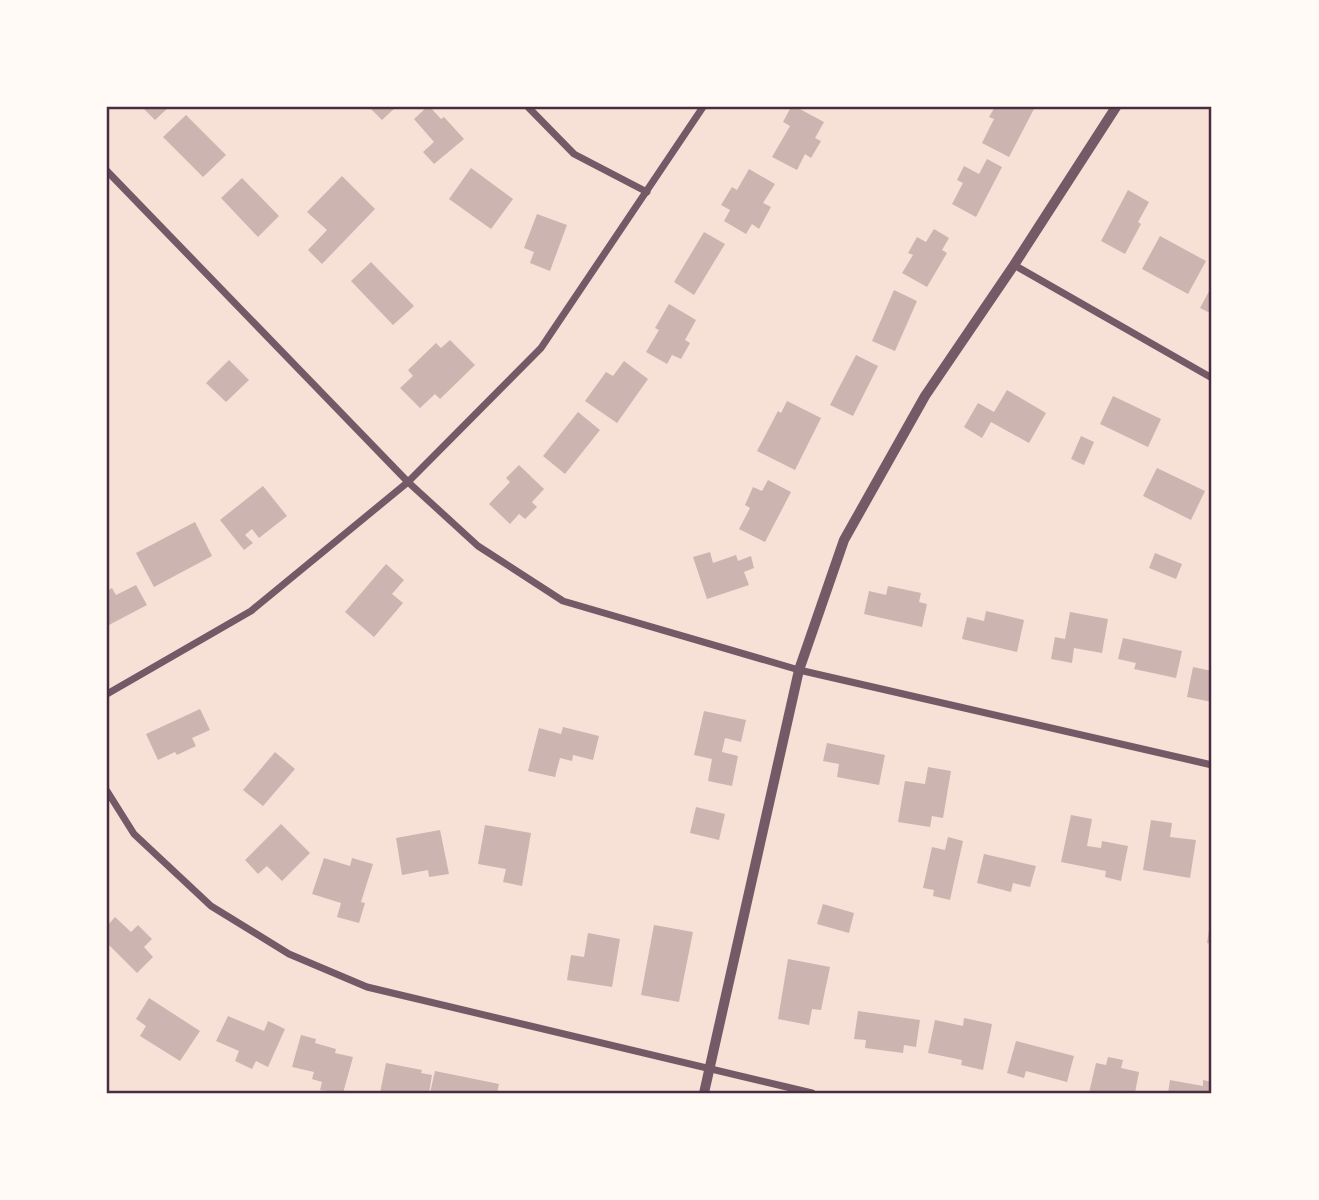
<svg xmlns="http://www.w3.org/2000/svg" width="1319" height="1200" font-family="'Space Grotesk',sans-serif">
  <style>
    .building { fill: #ccb4b1 }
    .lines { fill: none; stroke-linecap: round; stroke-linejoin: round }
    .minor { stroke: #755966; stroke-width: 7 }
    .tertiary { stroke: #755966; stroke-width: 10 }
    .neatline { fill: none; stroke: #4a2c40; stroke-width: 2.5 }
  </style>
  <rect width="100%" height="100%" fill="#f7e1d7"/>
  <g class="building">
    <path d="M142 107H169L155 120Z"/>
    <path d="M369 107H396L382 120Z"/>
    <path d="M427 107H430L441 119 444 117 464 139 434 164 423 152 434 142 414 119Z"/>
    <path d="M791 107H796L824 122 815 138 821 141 811 158 805 154 797 170 772 157 790 126 783 122Z"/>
    <path d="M995 107H1035L1009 157 982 143 994 119 989 117Z"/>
    <path d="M186 115 226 155 203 177 163 137Z"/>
    <path d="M987 159 1002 167 976 217 952 204 963 183 957 180 964 166 979 174Z"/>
    <path d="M471 168 513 199 491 229 449 199Z"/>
    <path d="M749 169 775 184 763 203 771 207 759 229 752 224 746 234 724 221 730 210 721 205 732 187 737 190Z"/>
    <path d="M342 176 375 209 322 264 308 250 327 230 307 212Z"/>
    <path d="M242 178 279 216 258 237 221 198Z"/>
    <path d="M1128 190 1149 202 1138 222 1141 224 1125 254 1101 241Z"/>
    <path d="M537 214 567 225 550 271 530 263 534 252 524 248Z"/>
    <path d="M934 229 949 238 942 250 947 253 927 287 902 273 913 255 908 253 917 237 926 242Z"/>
    <path d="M704 232 725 244 694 295 674 282Z"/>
    <path d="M1160 236 1206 261 1188 294 1142 269Z"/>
    <path d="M371 262 414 306 393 325 351 281Z"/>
    <path d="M1212 286V314L1200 308Z"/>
    <path d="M894 290 917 301 895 351 872 341Z"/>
    <path d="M669 304 696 320 685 340 690 343 681 359 672 355 667 364 646 352 659 330 655 328Z"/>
    <path d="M450 340 475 365 440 399 435 394 420 408 400 388 413 376 408 370 436 343 441 348Z"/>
    <path d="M856 355 878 366 853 416 830 405Z"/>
    <path d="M229 360 249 380 226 402 206 383Z"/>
    <path d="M624 361 648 379 617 423 585 401 606 372 613 376Z"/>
    <path d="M1007 390 1046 413 1029 443 991 422 982 438 964 427 978 403 994 412Z"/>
    <path d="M1113 396 1161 419 1148 447 1100 424Z"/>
    <path d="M787 401 821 418 795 470 757 451 778 411 781 413Z"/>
    <path d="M578 412 600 430 565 474 543 456Z"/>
    <path d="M1081 436 1094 442 1084 465 1071 459Z"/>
    <path d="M519 465 544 489 532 502 537 507 525 519 519 514 510 524 489 504 510 482 506 478Z"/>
    <path d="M1157 468 1205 491 1191 520 1143 496Z"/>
    <path d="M768 480 791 492 765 542 739 529 750 508 745 505 753 487 762 491Z"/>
    <path d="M263 486 287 516 259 538 252 529 245 535 253 543 244 550 220 520Z"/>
    <path d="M195 522 212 556 154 587 136 553Z"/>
    <path d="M710 552 713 563 736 555 738 561 751 556 754 568 744 572 749 585 707 599 693 557Z"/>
    <path d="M1155 553 1182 564 1176 579 1149 568Z"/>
    <path d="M386 564 404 580 392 594 403 603 374 637 345 612Z"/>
    <path d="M136 585 147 605 107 626V591L112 588 116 595Z"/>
    <path d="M888 586 921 593 919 602 927 604 922 627 864 614 869 591 886 595Z"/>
    <path d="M986 611 1024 620 1017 652 962 639 967 617 984 621Z"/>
    <path d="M1070 612 1108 619 1102 653 1074 648 1072 663 1051 659 1055 637 1065 639Z"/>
    <path d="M1123 638 1182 651 1176 678 1134 669 1136 663 1118 659Z"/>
    <path d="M1193 667 1212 671V702L1187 697Z"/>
    <path d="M200 709 210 730 192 738 196 746 177 755 175 752 158 760 146 734Z"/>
    <path d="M704 711 746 720 741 742 725 738 722 752 738 756 732 786 708 781 712 759 694 755Z"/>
    <path d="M563 727 599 736 593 760 573 755 572 761 560 758 555 777 528 771 539 728 561 734Z"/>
    <path d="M827 743 885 755 879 785 837 777 839 764 823 761Z"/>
    <path d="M275 752 295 769 263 806 243 790Z"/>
    <path d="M928 767 951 771 943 818 932 816 930 827 898 822 905 781 925 784Z"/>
    <path d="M696 807 725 814 719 840 690 833Z"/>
    <path d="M1071 815 1092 819 1087 846 1101 848 1102 841 1128 846 1121 881 1105 877 1106 871 1061 862Z"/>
    <path d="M1151 820 1172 823 1170 837 1196 840 1190 878 1143 870Z"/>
    <path d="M281 824 310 853 282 881 267 866 258 874 245 860Z"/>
    <path d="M485 825 531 833 522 886 503 882 506 869 478 864Z"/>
    <path d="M440 830 449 874 429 877 428 870 402 875 396 838Z"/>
    <path d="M948 837 963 841 950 900 933 896 934 890 923 888 932 847 945 850Z"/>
    <path d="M984 854 1036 866 1030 887 1013 883 1011 892 977 883Z"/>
    <path d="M324 858 350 866 352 858 373 864 361 902 365 903 359 923 337 917 341 903 312 894Z"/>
    <path d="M823 904 854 913 849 933 817 924Z"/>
    <path d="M115 917 131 932 138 925 152 939 144 947 153 957 137 973 107 943V926Z"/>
    <path d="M1210 924 1212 925V944L1207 943Z"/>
    <path d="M654 925 693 932 679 1002 641 995Z"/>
    <path d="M588 933 620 939 612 987 567 980 571 955 584 957Z"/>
    <path d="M788 959 830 967 821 1010 812 1009 809 1025 778 1019Z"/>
    <path d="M149 998 200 1031 180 1061 140 1036 146 1026 136 1019Z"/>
    <path d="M858 1011 920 1020 916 1047 904 1045 903 1053 865 1048 866 1040 854 1039Z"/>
    <path d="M228 1016 264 1031 268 1021 285 1029 268 1067 256 1061 252 1069 235 1061 239 1051 216 1041Z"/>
    <path d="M964 1018 992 1024 983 1070 961 1065 962 1060 928 1053 935 1020 963 1026Z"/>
    <path d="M301 1035 316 1039 315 1043 336 1049 335 1053 353 1057 343 1093 320 1090 322 1082 312 1079 314 1072 292 1067Z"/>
    <path d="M1016 1041 1074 1056 1067 1082 1026 1071 1024 1078 1007 1073Z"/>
    <path d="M1108 1057 1123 1060 1121 1068 1139 1072 1135 1093H1089L1096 1063 1106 1065Z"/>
    <path d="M386 1063 422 1070 421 1073 432 1075 429 1093H380Z"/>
    <path d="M435 1071 499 1084 497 1093H430Z"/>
    <path d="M1170 1080 1203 1086V1080L1212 1082V1093H1168Z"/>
  </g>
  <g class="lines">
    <g class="minor">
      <path d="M528 107 574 154 647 192"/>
      <path d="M107 171 408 482 478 546 563 601 799 670 1212 765"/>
      <path d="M1014 265 1212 378"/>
      <path d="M107 694 251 611 408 482 541 348 703 107"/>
      <path d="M107 791 134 834 211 906 289 954 367 987 812 1093"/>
    </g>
    <path class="tertiary" d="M704 1093 799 670 844 540 925 396 1014 265 1116 107"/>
  </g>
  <rect width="1319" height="1200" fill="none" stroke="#fffaf5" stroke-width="217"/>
  <rect x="108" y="108" width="1102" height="984" class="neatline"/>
</svg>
